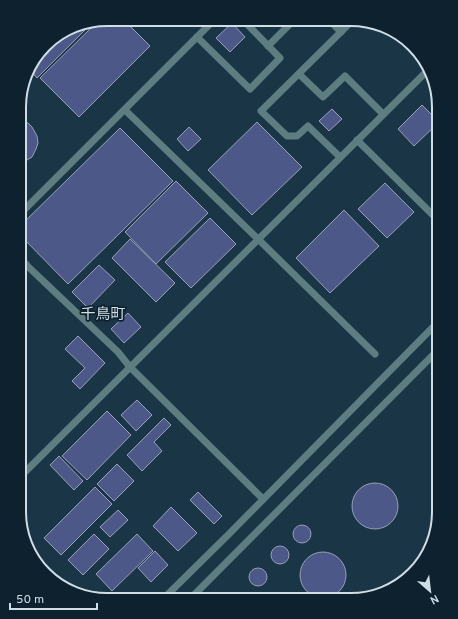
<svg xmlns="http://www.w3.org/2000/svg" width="458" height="619" font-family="Overpass,'Noto Sans JP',sans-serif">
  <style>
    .built { fill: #1a3546 }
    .building { fill: #4c5888; stroke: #99a0b8 }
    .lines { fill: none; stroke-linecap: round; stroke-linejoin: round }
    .lane { stroke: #5e7d80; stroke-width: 7 }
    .labels { text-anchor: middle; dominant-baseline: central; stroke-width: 3.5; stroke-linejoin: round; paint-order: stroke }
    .neighbourhood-label { font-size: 15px; fill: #d0dde5; stroke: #0d212e }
    .rim { fill: none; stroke: #d0dde5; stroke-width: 2 }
  </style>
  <rect width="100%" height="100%" fill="#172b38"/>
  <path class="built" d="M363 20 400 34 430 68 439 107V518L424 561 390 591 351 600 96 599 58 585 28 551 19 512 20 95 31 63 49 41 79 24Z"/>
  <g class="building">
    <path d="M127 23 150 46 79 117 40 78 95 24Z"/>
    <path d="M232 23 245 37 230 52 216 38Z"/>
    <path d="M79 24H81L86 29 37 78 29 69 31 63 49 41Z"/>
    <path d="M422 105 439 122 414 146 398 129Z"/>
    <path d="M332 109 342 119 329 131 319 121Z"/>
    <path d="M20 121 28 123 32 127 37 136 38 143 36 149 32 157 27 160 20 163Z"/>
    <path d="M257 122 302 167 252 215 208 170Z"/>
    <path d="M189 127 201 139 188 151 177 139Z"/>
    <path d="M120 128 173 181 68 284 20 235V226Z"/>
    <path d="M176 181 208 213 156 264 125 232Z"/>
    <path d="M385 183 414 212 387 238 358 209Z"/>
    <path d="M344 210 379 246 330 293 296 258Z"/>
    <path d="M210 218 236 244 191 288 165 262Z"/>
    <path d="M130 239 175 283 156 302 112 258Z"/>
    <path d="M99 265 115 280 88 308 72 292Z"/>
    <path d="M128 313 141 327 124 343 111 329Z"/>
    <path d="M78 336 105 363 80 389 72 381 85 368 65 349Z"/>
    <path d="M137 400 152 415 136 431 121 415Z"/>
    <path d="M107 411 131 435 87 480 62 456Z"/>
    <path d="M164 418 171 425 154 442 162 451 142 471 127 455Z"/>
    <path d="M59 456 83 481 74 490 50 465Z"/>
    <path d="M117 464 134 481 114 501 97 484Z"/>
    <circle cx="375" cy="506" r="23"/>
    <path d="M95 487 112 504 61 555 44 538Z"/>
    <path d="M198 492 222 516 214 524 190 500Z"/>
    <path d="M171 507 197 533 178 551 153 526Z"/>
    <path d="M118 510 128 520 110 537 100 527Z"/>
    <circle cx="302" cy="534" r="9"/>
    <path d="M94 534 109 549 83 575 68 560Z"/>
    <path d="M137 534 153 551 112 591 96 574Z"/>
    <circle cx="280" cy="555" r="9"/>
    <path d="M155 551 168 565 151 582 138 568Z"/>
    <circle cx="323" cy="575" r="23"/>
    <circle cx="258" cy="577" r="9"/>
    <path d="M280 597 288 600H266L269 598Z"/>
  </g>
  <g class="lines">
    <g class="lane">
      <path d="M329 20 341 32"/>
      <path d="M197 37 250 89 280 58 244 21"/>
      <path d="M268 46 293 21"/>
      <path d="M299 74 323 97 345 76 383 114"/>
      <path d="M125 110 258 239 375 354"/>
      <path d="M357 140 439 221"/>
      <path d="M340 157 308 126 297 136H287L261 111 353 20"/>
      <path d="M20 214 212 22"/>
      <path d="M19 258 118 352 130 367 263 499"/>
      <path d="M19 271 26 264"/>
      <path d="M19 478 430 68"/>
      <path d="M163 599 229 534 439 321"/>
      <path d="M189 600 439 349"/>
    </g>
  </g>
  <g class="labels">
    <g class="neighbourhood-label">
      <text x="103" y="315">千鳥町</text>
    </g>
  </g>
  <path d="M0 0H458V619H0ZM107 26H351A81 81 0 0 1 432 107V512A81 81 0 0 1 351 593H107A81 81 0 0 1 26 512V107A81 81 0 0 1 107 26Z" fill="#0d212e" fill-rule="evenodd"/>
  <path class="rim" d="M107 26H351A81 81 0 0 1 432 107V512A81 81 0 0 1 351 593H107A81 81 0 0 1 26 512V107A81 81 0 0 1 107 26Z"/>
  <g transform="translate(430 591) rotate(152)" stroke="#0d212e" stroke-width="3" paint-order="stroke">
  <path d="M0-3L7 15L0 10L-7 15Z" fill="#d0dde5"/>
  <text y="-6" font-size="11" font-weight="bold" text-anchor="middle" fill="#d0dde5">N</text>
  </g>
  <path d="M10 603v6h87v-6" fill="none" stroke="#d0dde5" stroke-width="2"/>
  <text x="16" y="603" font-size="12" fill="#d0dde5" stroke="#0d212e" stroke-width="3" paint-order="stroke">50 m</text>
</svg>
